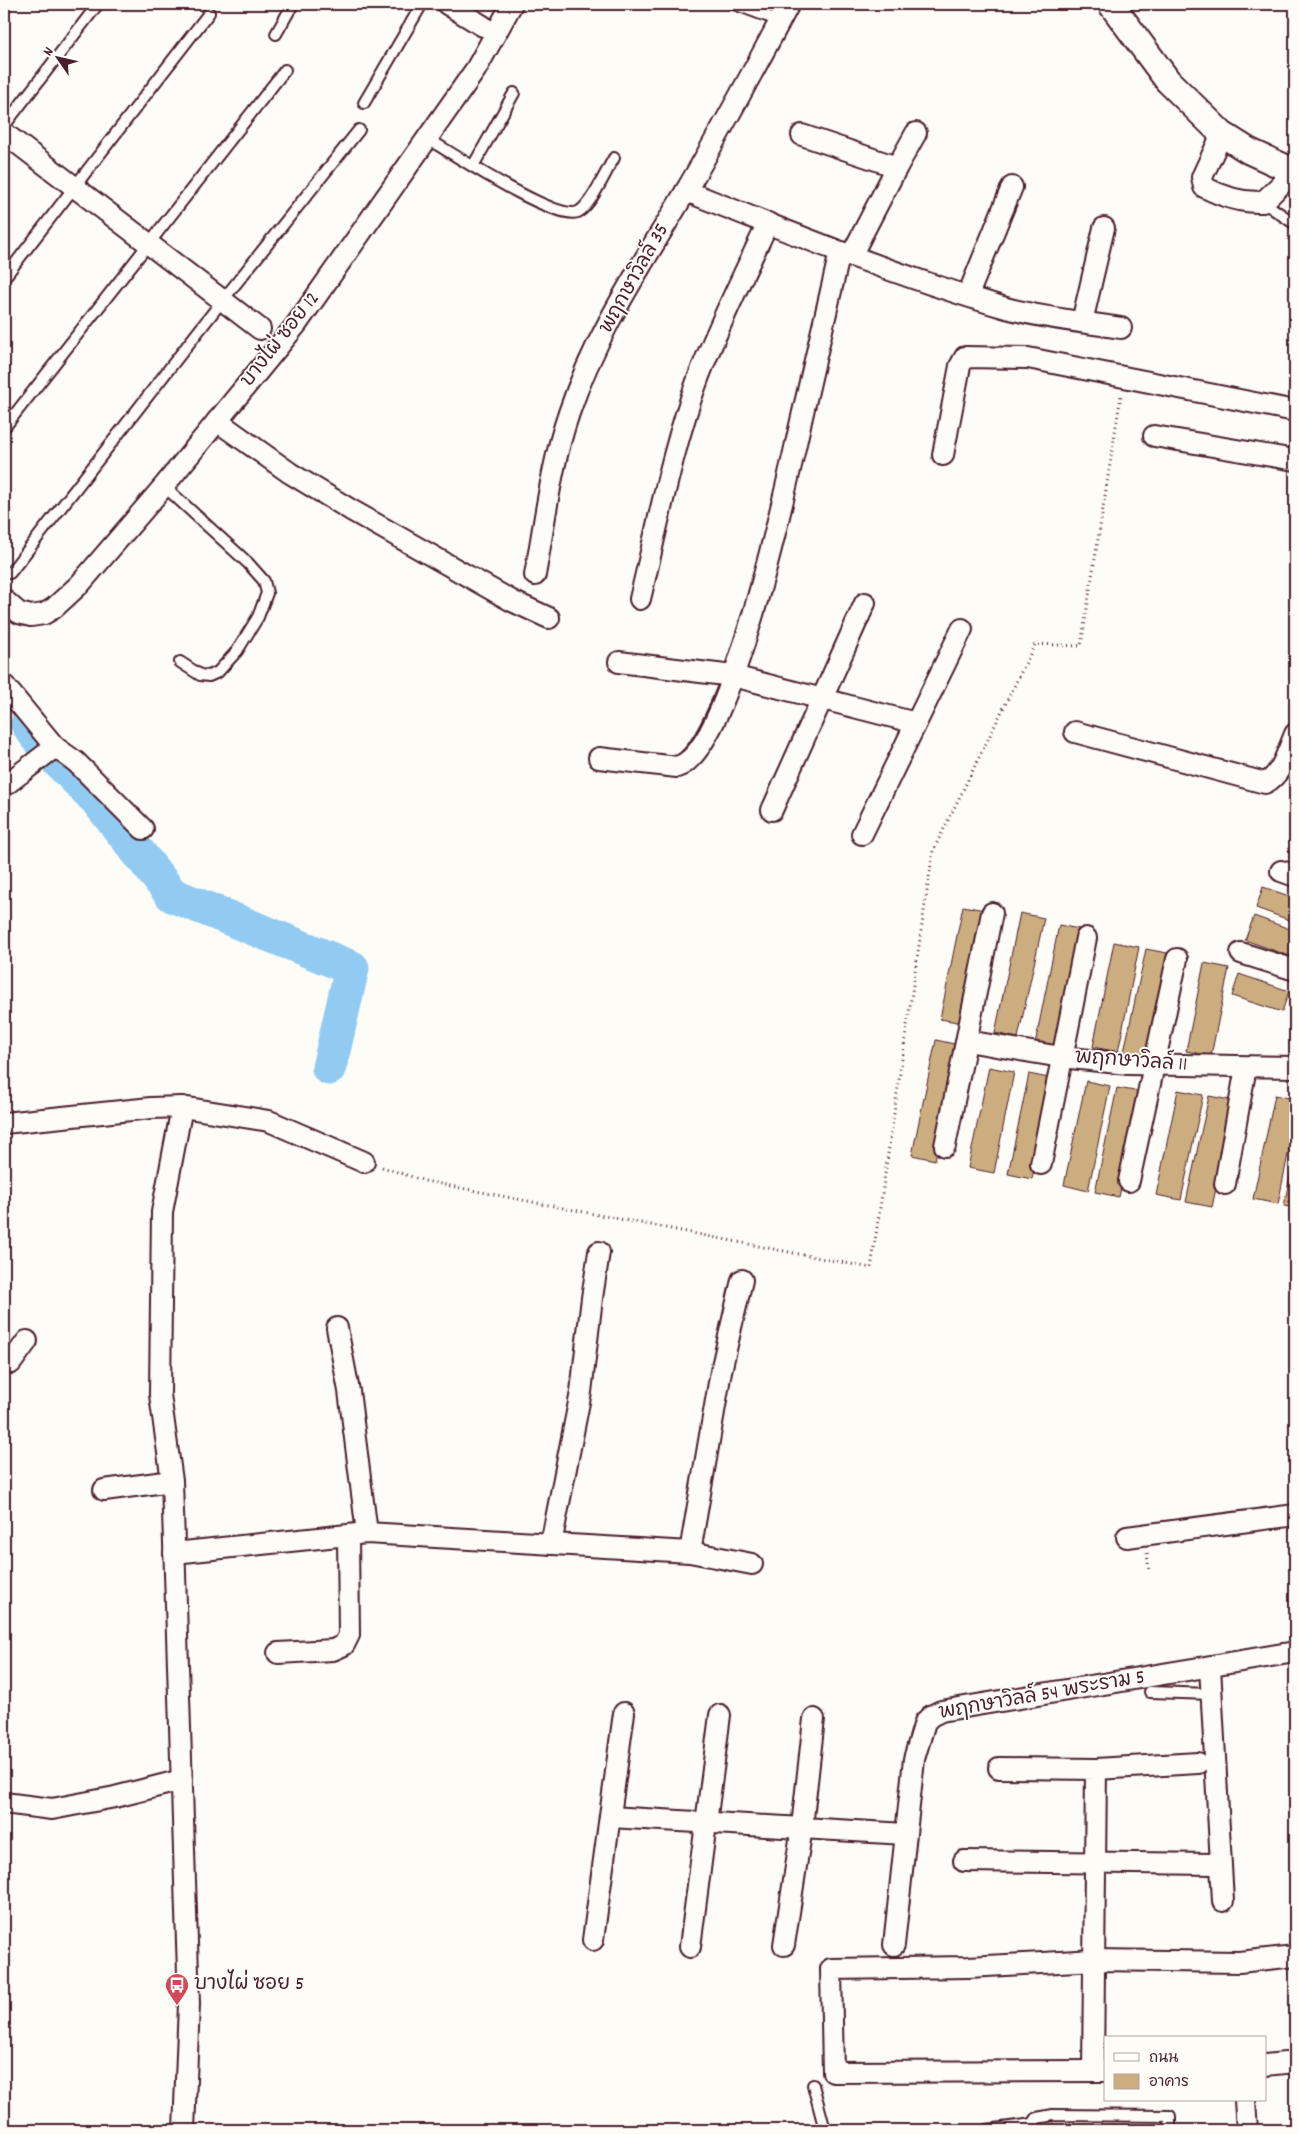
<svg xmlns="http://www.w3.org/2000/svg" width="1299" height="2134" font-family="Dekko,'Playpen Sans Thai',sans-serif">
  <style>
    .lines { fill: none; stroke-linecap: round; stroke-linejoin: round }
    .river { stroke: #92cbf1; stroke-width: 35 }
    .building { fill: #cbad80; stroke: #4a1f2b }
    .service-casing { stroke: #4a1f2b; stroke-width: 14 }
    .minor-casing { stroke: #4a1f2b; stroke-width: 24 }
    .tertiary-casing { stroke: #4a1f2b; stroke-width: 29 }
    .path { stroke: #4a1f2b; stroke-width: 3; stroke-dasharray: 1 4; stroke-linecap: butt }
    .service { stroke: #fdfcf7; stroke-width: 10 }
    .minor { stroke: #fdfcf7; stroke-width: 20 }
    .tertiary { stroke: #fdfcf7; stroke-width: 25 }
    .labels { text-anchor: middle; dominant-baseline: central; stroke-width: 4; stroke-linejoin: round; paint-order: stroke }
    .street-label { font-size: 20px; fill: #4a1f2b; stroke: #fdfcf7 }
    .poi-label { font-size: 20px; fill: #4a1f2b; stroke: #fdfcf7; text-anchor: start }
  </style>
  <rect width="100%" height="100%" fill="#fdfcf7"/>
  <filter id="ink" filterUnits="userSpaceOnUse"><feTurbulence type="fractalNoise" baseFrequency=".02" numOctaves="2"/><feDisplacementMap in="SourceGraphic" scale="10" xChannelSelector="R" yChannelSelector="G"/><feConvolveMatrix kernelMatrix="1 2 1 2 8 2 1 2 1" color-interpolation-filters="sRGB"/></filter>
  <g filter="url(#ink)">
    <g class="lines">
      <path class="river" d="M28 724 46 749 97 800 172 895 352 968 329 1068"/>
    </g>
    <g class="building">
      <path d="M1295 840V860L1289 858Z"/>
      <path d="M1263 887 1295 898V922L1256 908Z"/>
      <path d="M963 906 985 910 963 1023 940 1019Z"/>
      <path d="M1020 913 1044 918 1018 1038 995 1033Z"/>
      <path d="M1254 916 1295 931V958L1245 940Z"/>
      <path d="M1059 925 1084 930 1060 1049 1035 1044Z"/>
      <path d="M1114 942 1139 947 1118 1052 1093 1047Z"/>
      <path d="M1146 949 1172 954 1150 1057 1124 1052Z"/>
      <path d="M1204 963 1229 968 1211 1056 1186 1051Z"/>
      <path d="M1239 974 1289 991 1282 1012 1232 996Z"/>
      <path d="M936 1040 959 1045 935 1160 912 1155Z"/>
      <path d="M989 1067 1014 1072 994 1173 968 1168Z"/>
      <path d="M1029 1074 1053 1079 1032 1179 1008 1174Z"/>
      <path d="M1086 1081 1110 1086 1088 1191 1064 1185Z"/>
      <path d="M1117 1088 1141 1092 1119 1197 1095 1192Z"/>
      <path d="M1178 1090 1203 1095 1181 1200 1156 1195Z"/>
      <path d="M1275 1095 1295 1099V1120L1278 1204 1253 1199Z"/>
      <path d="M1209 1096 1235 1101 1212 1207 1186 1202Z"/>
      <path d="M1295 1151V1208L1284 1206Z"/>
    </g>
    <g class="lines">
      <g class="service-casing">
        <g id="service">
          <path d="M734 4 780 21"/>
          <path d="M276 34 293 4"/>
          <path d="M364 103 422 4"/>
          <path d="M4 126 98 4"/>
          <path d="M428 139C452 153 554 221 578 212 591 206 606 171 614 158"/>
          <path d="M473 166 514 93"/>
          <path d="M1263 202 1295 224"/>
          <path d="M4 278 209 13"/>
          <path d="M4 428 285 70"/>
          <path d="M164 486 248 563 264 581 267 593 258 617 237 651 218 672 209 676 200 675 180 662"/>
          <path d="M10 573 222 301 359 130"/>
          <path d="M1150 1692 1212 1694"/>
          <path d="M813 2085 825 2130"/>
          <path d="M987 2130 1033 2124"/>
          <path d="M1029 2130 1037 2118 1053 2115 1170 2116V2130"/>
        </g>
      </g>
      <g class="minor-casing">
        <g id="minor">
          <path d="M447 4 483 26"/>
          <path d="M4 133 260 329"/>
          <path d="M1222 134 1202 177 1204 187C1223 197 1241 203 1263 202L1294 172"/>
          <path d="M802 135 897 167"/>
          <path d="M686 191C791 233 897 276 1006 308 1043 318 1083 322 1121 328"/>
          <path d="M851 256 897 167 916 133"/>
          <path d="M968 295 1012 187"/>
          <path d="M1082 322 1104 228"/>
          <path d="M217 421 290 473 351 510 512 601 549 618"/>
          <path d="M1154 436 1295 460"/>
          <path d="M943 455 960 366 965 357 1028 358 1295 411"/>
          <path d="M535 575C545 521 551 465 569 413 596 332 644 262 687 189 723 128 756 66 789 4"/>
          <path d="M640 599C658 525 672 448 699 376 719 324 744 274 768 223"/>
          <path d="M4 600 19 613 31 616 44 614 54 608 80 584 164 486 296 325 476 69 512 4"/>
          <path d="M619 662 733 676 916 723"/>
          <path d="M4 685 55 747"/>
          <path d="M1075 732 1265 783C1282 775 1288 750 1295 734"/>
          <path d="M599 758 677 767C731 752 788 478 801 421 814 364 827 308 840 252"/>
          <path d="M4 786 55 747 76 762 143 829"/>
          <path d="M772 810 865 603"/>
          <path d="M862 834 962 629"/>
          <path d="M1281 871 1295 876"/>
          <path d="M1241 953 1295 970"/>
          <path d="M967 1041 1061 1057 1128 1064 1295 1067"/>
          <path d="M182 1107 269 1121 364 1162"/>
          <path d="M4 1123 151 1108 182 1107 162 1212 160 1395 172 1481 189 2004 184 2130"/>
          <path d="M945 1146 992 913"/>
          <path d="M1041 1164 1086 938"/>
          <path d="M1129 1181 1177 959"/>
          <path d="M1225 1184 1246 1067"/>
          <path d="M337 1328 349 1391 367 1533"/>
          <path d="M4 1363H11L27 1341"/>
          <path d="M104 1490 172 1481"/>
          <path d="M1127 1537 1295 1515"/>
          <path d="M551 1544 581 1392 592 1298 599 1252"/>
          <path d="M690 1552 721 1371 742 1280"/>
          <path d="M174 1553 367 1533 690 1552 752 1564"/>
          <path d="M278 1653 333 1650 344 1645 349 1635 348 1536"/>
          <path d="M1210 1667 1223 1901"/>
          <path d="M999 1768 1096 1769 1093 2071"/>
          <path d="M1096 1769 1198 1763"/>
          <path d="M4 1803 52 1809 115 1797 182 1780"/>
          <path d="M610 1817 906 1834"/>
          <path d="M964 1861 1215 1864"/>
          <path d="M593 1940 624 1713"/>
          <path d="M784 1945 802 1827 814 1719"/>
          <path d="M894 1945 914 1759 925 1722 931 1716 941 1711 1295 1652"/>
          <path d="M690 1947 720 1715"/>
          <path d="M1265 2065 1295 2062"/>
          <path d="M1105 2071 833 2072 831 1969 968 1967 1095 1960 1239 1962 1295 1956"/>
          <path d="M1245 2100 1247 2130"/>
        </g>
      </g>
      <g class="tertiary-casing">
        <path id="tertiary" d="M1111 4 1168 81 1222 134 1249 151 1295 172"/>
      </g>
      <g class="path">
        <path d="M382 1167 425 1181 871 1268 933 851 1035 644 1081 646 1121 395"/>
        <path d="M1147 1553 1149 1571"/>
      </g>
      <use href="#service" class="service"/>
      <use href="#minor" class="minor"/>
      <use href="#tertiary" class="tertiary"/>
    </g>
  </g>
  <defs>
    <g id="bus-pin" transform="scale(1.25)"><path d="M0 17L-7.5 6A9.5 9.5 0 1 1 7.5 6Z" fill="#d1495b" stroke="#fdfcf7"/><path d="M-5-6H5V4H4V6H2V4H-2V6H-4V4H-5ZM-3.5-4V0h7V-4ZM-3.5 1.2v1.5H-2V1.2ZM2 1.2v1.5H3.5V1.2Z" fill="#fff"/></g>
  </defs>
  <g fill-rule="evenodd">
    <use href="#bus-pin" x="177" y="1985"/>
  </g>
  <g class="labels">
    <g class="street-label">
      <text transform="translate(635 279) rotate(-61)">พฤกษาวิลล์ 35</text>
      <text transform="translate(281 340) rotate(-52)">บางไผ่ ซอย 12</text>
      <text transform="translate(1131 1062) rotate(4)">พฤกษาวิลล์ 11</text>
      <text transform="translate(1042 1696) rotate(-10)">พฤกษาวิลล์ 54 พระราม 5</text>
    </g>
    <g class="poi-label">
      <text x="194" y="1985">บางไผ่ ซอย 5</text>
    </g>
  </g>
  <rect width="1299" height="2134" fill="none" stroke="#fdfcf7" stroke-width="20"/>
  <rect x="10" y="10" width="1279" height="2114" fill="none" stroke="#4a1f2b" stroke-width="2" filter="url(#ink)"/>
  <rect x="1104" y="2036" width="162" height="65" fill="#fdfcf7" stroke="#b5a4a5"/>
  <rect x="1114" y="2053" width="25" height="8" fill="#fdfcf7" stroke="#b5a4a5"/>
  <text x="1149" y="2062" font-size="15" fill="#4a1f2b">ถนน</text>
  <rect x="1114" y="2074" width="25" height="15" fill="#cbad80" stroke="#b5a4a5"/>
  <text x="1149" y="2086" font-size="15" fill="#4a1f2b">อาคาร</text>
  <g transform="translate(58 58) rotate(304)" stroke="#fdfcf7" stroke-width="4" paint-order="stroke">
  <path d="M0-4L9 19L0 12L-9 19Z" fill="#4a1f2b"/>
  <text y="-8" font-size="14" font-weight="bold" text-anchor="middle" fill="#4a1f2b">N</text>
  </g>
</svg>
